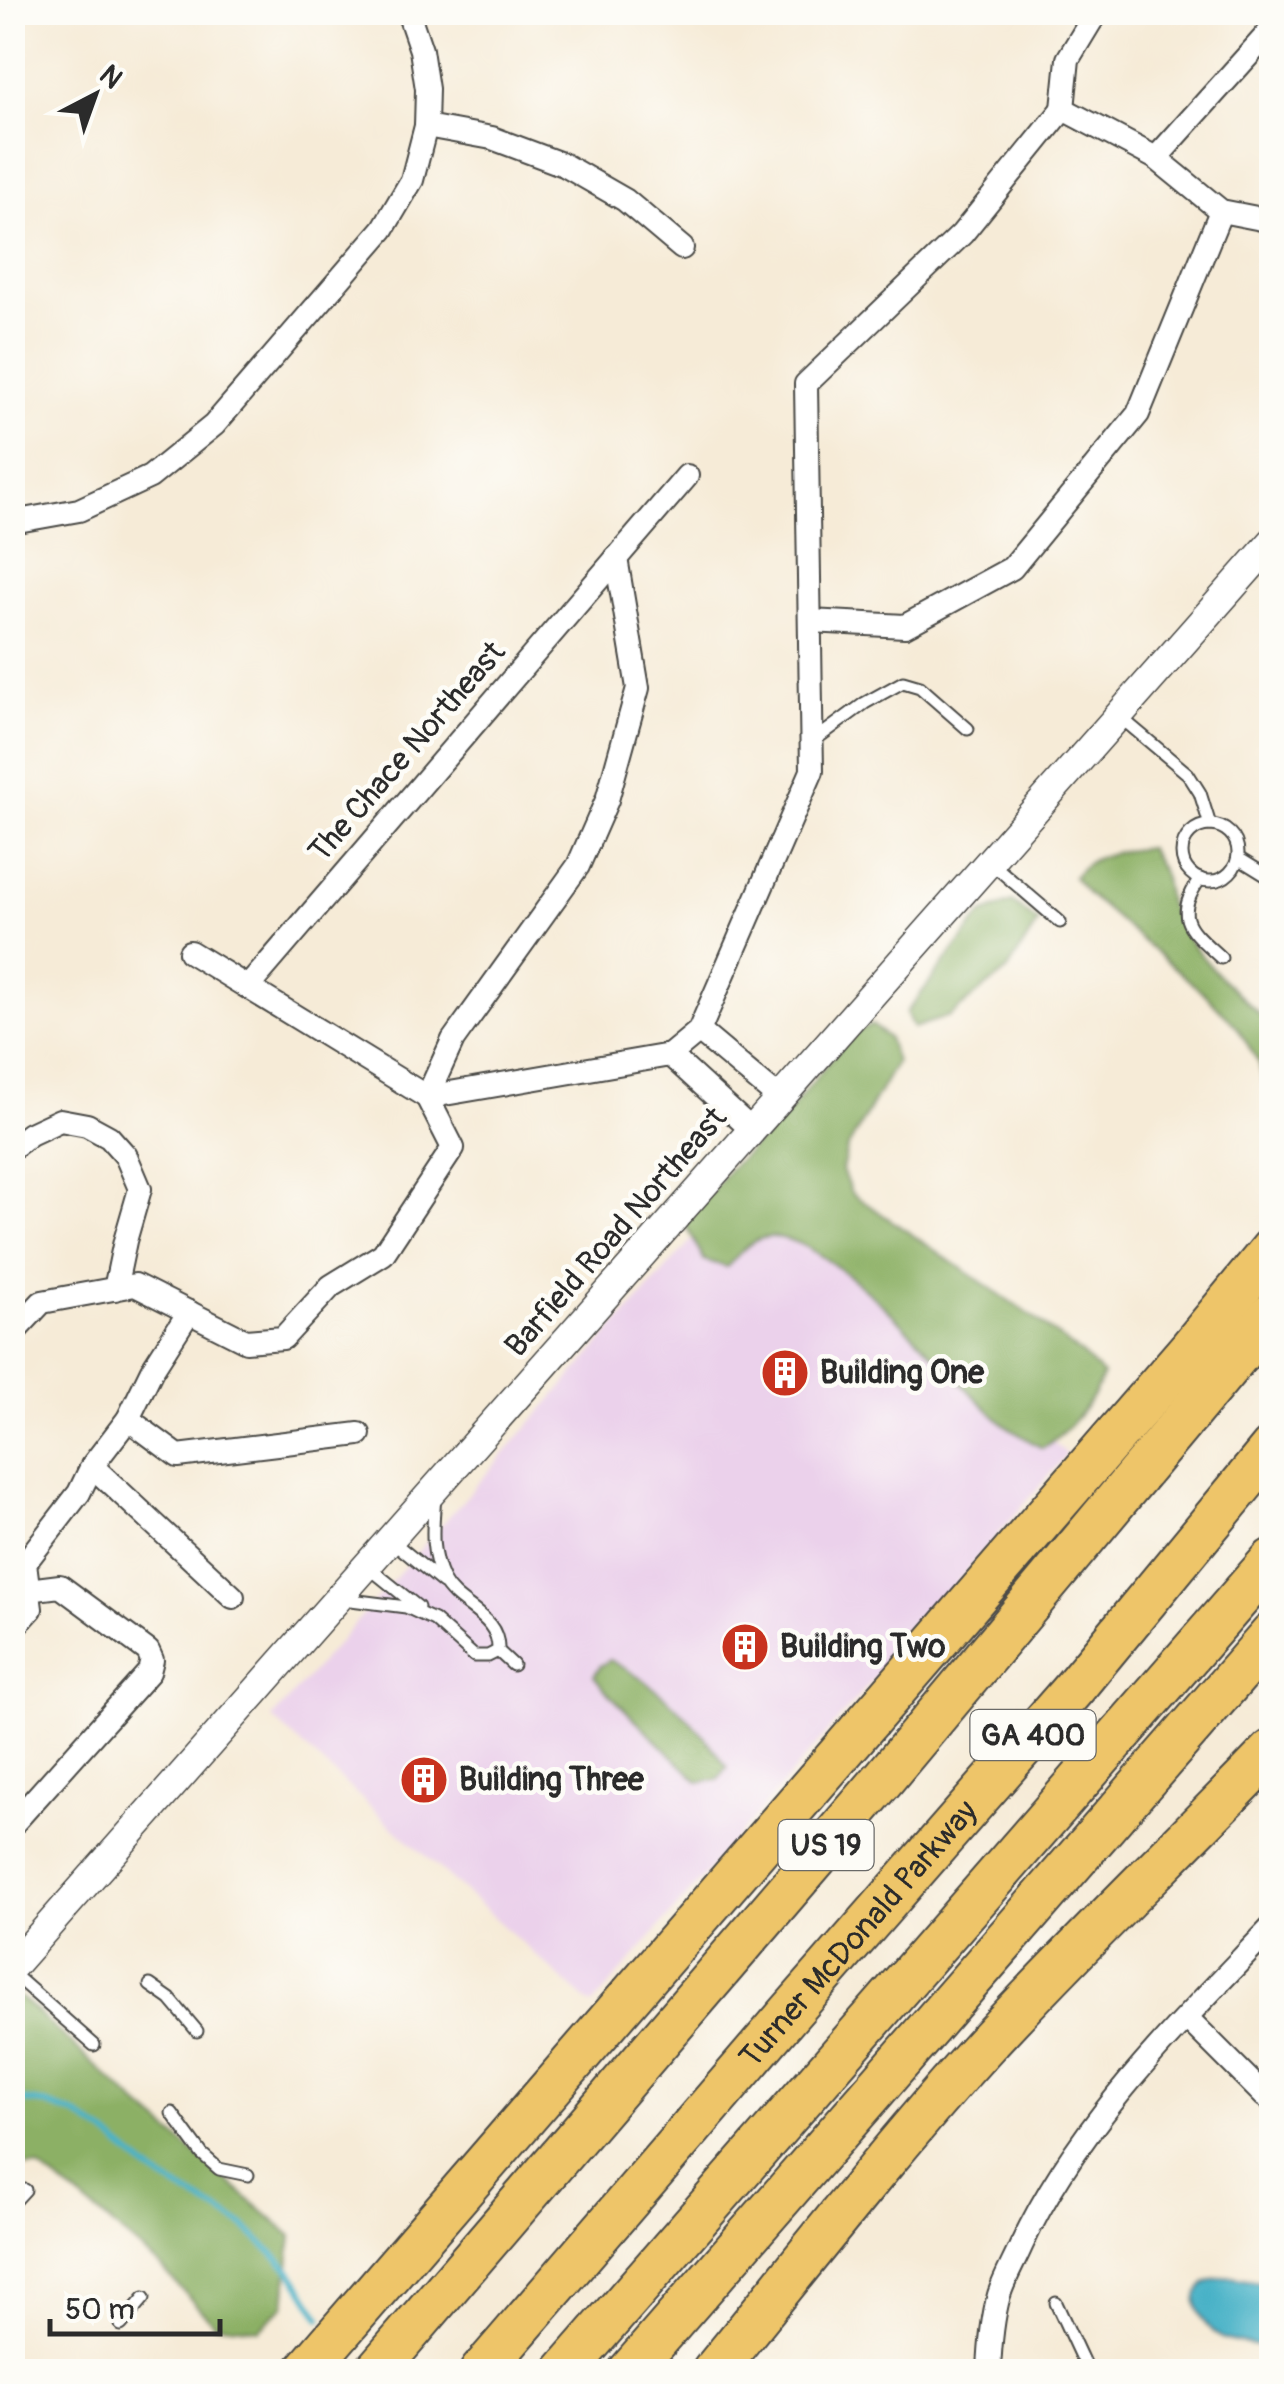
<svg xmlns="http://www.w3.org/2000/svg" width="1284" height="2384" font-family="Pangolin,sans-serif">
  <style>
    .built { fill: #ebd1eb }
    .forest { fill: #8cb065; stroke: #5c6e48; stroke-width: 2.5 }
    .water { fill: #49b2c7; stroke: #3a6e79; stroke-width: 2.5 }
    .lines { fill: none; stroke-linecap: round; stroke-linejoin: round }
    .stream { stroke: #49b2c7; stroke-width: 6 }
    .service-casing { stroke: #494845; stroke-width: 15 }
    .minor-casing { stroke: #494845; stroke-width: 26 }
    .tertiary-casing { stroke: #494845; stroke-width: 31 }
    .motorway-casing { stroke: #494845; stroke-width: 46 }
    .service { stroke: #fff; stroke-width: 11 }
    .minor { stroke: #fff; stroke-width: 22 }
    .tertiary { stroke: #fff; stroke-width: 28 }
    .motorway { stroke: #eec569; stroke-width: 42 }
    .labels { text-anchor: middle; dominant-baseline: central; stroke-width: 9; stroke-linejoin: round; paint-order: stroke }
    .shield { fill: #fdfcf7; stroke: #6a6a68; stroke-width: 2.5 }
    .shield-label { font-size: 30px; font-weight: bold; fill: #2b2b2b }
    .street-label { font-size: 32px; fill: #2b2b2b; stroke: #fdfcf7 }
    .poi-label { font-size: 32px; font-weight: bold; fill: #2b2b2b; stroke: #fdfcf7; text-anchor: start }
  </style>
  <rect width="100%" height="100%" fill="#fdfcf7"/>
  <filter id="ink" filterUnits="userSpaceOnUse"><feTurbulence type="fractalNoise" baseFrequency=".01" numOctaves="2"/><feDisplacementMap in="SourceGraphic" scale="20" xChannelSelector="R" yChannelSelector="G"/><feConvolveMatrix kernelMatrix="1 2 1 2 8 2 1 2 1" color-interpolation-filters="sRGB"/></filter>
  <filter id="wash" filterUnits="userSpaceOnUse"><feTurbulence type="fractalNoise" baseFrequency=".0048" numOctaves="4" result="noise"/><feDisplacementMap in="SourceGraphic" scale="40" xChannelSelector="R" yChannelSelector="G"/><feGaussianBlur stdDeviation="2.25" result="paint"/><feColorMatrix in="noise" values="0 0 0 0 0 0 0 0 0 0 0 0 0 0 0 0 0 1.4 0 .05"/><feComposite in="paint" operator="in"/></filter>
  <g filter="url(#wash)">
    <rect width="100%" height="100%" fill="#f6ebd7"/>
    <path class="built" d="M747 1177 1067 1454 592 2006 272 1718Z"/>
    <g class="forest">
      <path d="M1148 848 1163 872 1168 903 1190 942 1217 974 1271 1025V1091L1263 1081 1259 1063 1237 1027 1205 994 1089 895 1073 877C1092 853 1119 851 1148 848Z"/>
      <path d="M1012 902 1038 922 1008 970 950 1016 913 1028 906 1013 982 914Z"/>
      <path d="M872 1025 888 1038 896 1062 847 1149 842 1170 851 1193 1027 1313 1081 1354 1103 1375C1091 1404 1068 1432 1042 1448 1027 1439 1010 1430 997 1418 952 1378 830 1233 770 1237 750 1238 740 1253 727 1267L704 1260 685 1223 729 1169 784 1118 852 1033Z"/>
      <path d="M610 1660C658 1685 697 1722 727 1767L718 1780 699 1782 607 1692 594 1676 600 1666Z"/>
      <path d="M12 1997 21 1998 143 2109 292 2236 285 2305 259 2329 214 2324 157 2263 91 2207 38 2167 13 2165Z"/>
    </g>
    <path class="water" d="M1231 2277 1271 2284V2349C1255 2343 1232 2345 1217 2335 1204 2326 1188 2302 1202 2287 1209 2279 1221 2278 1231 2277Z"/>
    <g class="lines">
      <path class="stream" d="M12 2099 42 2103 74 2114 103 2132 155 2175 243 2225 292 2272 321 2318"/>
    </g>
  </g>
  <g filter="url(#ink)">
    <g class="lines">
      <g class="service-casing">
        <g id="service">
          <path d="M1119 716 1188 774 1200 793 1210 825"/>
          <path d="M812 742 865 703 903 682 920 687 968 729"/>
          <circle cx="1210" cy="853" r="28"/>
          <path d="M1238 858 1272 879"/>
          <path d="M990 862 1060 922"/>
          <path d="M1200 879C1172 919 1190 929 1221 958"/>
          <path d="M435 1495C433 1527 429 1550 443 1580 457 1608 500 1614 498 1651L513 1665"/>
          <path d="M392 1541 443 1583"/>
          <path d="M367 1566 418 1607"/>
          <path d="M343 1599 406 1607 434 1620 474 1656H488L498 1651"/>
          <path d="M12 1973 94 2045"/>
          <path d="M150 1985 170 1999 197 2031"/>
          <path d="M172 2113 202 2154 219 2169 248 2175"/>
          <path d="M12 2204 25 2190"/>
          <path d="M1056 2303 1088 2372"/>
          <path d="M121 2325 144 2298"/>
        </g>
      </g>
      <g class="minor-casing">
        <g id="minor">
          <path d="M1063 109 1156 158 1221 211 1272 221"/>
          <path d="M1063 109 1068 59 1091 21 1099 12"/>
          <path d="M426 126 492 138 564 165 625 200 682 248"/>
          <path d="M1156 158 1272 29"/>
          <path d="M12 522 79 510 150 477 214 425 383 229 412 180 426 126 427 89 421 50 408 12"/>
          <path d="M810 621 905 626 1012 568 1138 414 1221 211"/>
          <path d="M190 952 427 1097 670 1055 699 1031 812 771 806 384 962 234 1063 109"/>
          <path d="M248 987 687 476"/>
          <path d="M699 1031 780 1099"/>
          <path d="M670 1055 752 1130"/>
          <path d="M12 1148 30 1134 60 1120 87 1125 109 1137 126 1156 140 1189 125 1241 115 1289"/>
          <path d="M12 1334 42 1302 135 1285 246 1341 283 1338 331 1286 383 1254 453 1148 427 1097 453 1040 578 866 607 800 638 688 616 558"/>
          <path d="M128 1419 178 1456 359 1434"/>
          <path d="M92 1466 233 1597"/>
          <path d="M12 1630 31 1609 25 1563 79 1493 92 1466 128 1419 152 1370 189 1312"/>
          <path d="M12 1825 149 1672 152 1660 148 1651 60 1586 28 1590"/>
          <path d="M1187 2018 1265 2096 1272 2099"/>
          <path d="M989 2372C990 2346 992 2320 999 2295 1004 2279 1014 2262 1021 2246 1078 2122 1179 2025 1272 1927"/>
        </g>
      </g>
      <g class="tertiary-casing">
        <path id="tertiary" d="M12 1967 1272 542"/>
      </g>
      <g class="motorway-casing">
        <g id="motorway">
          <path d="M305 2372 1189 1350 1272 1249"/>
          <path d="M375 2372 885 1777 1272 1314"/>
          <path id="s1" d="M481 2372 787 2016 1074 1688 1272 1448"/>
          <path d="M564 2372 1272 1560"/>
          <path d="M629 2372 1272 1634"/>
          <path d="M713 2372C803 2262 890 2149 985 2045 1078 1944 1177 1850 1272 1751"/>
        </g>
      </g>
      <use href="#service" class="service"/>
      <use href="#minor" class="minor"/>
      <use href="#tertiary" class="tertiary"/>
      <use href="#motorway" class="motorway"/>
    </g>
  </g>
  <defs>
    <g id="building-disc" transform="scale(2.5)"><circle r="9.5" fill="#c8321e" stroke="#fdfcf7"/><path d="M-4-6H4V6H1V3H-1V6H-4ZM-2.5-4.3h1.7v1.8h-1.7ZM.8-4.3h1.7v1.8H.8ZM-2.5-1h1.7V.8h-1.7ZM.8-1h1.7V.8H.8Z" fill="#fff"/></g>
  </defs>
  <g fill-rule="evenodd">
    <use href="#building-disc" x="785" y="1373"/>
    <use href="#building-disc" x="745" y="1647"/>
    <use href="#building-disc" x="424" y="1780"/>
  </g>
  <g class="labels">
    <g class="shield">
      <rect x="970.5" y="1710" width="125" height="50" rx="8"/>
      <rect x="778.5" y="1820" width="95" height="50" rx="8"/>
    </g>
    <g class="shield-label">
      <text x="1033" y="1735">GA 400</text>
      <text x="826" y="1845">US 19</text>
    </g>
    <g class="street-label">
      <text transform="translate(407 752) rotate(-49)">The Chace Northeast</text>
      <text transform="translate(616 1232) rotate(-49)">Barfield Road Northeast</text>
      <text stroke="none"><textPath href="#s1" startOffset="578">Turner McDonald Parkway</textPath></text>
    </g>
    <g class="poi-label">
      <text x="820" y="1373">Building One</text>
      <text x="780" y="1647">Building Two</text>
      <text x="459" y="1780">Building Three</text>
    </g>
  </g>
  <rect width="1284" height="2384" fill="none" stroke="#fdfcf7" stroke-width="50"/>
  <g transform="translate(95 95) rotate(41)" stroke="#fdfcf7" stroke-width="8" paint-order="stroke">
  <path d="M0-8L18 38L0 25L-18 38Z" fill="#2b2b2b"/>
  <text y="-15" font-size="28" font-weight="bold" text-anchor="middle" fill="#2b2b2b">N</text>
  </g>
  <path d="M50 2319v15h170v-15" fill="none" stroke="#2b2b2b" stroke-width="5"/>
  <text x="65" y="2319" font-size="30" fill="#2b2b2b" stroke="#fdfcf7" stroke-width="8" paint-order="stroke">50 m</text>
</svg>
